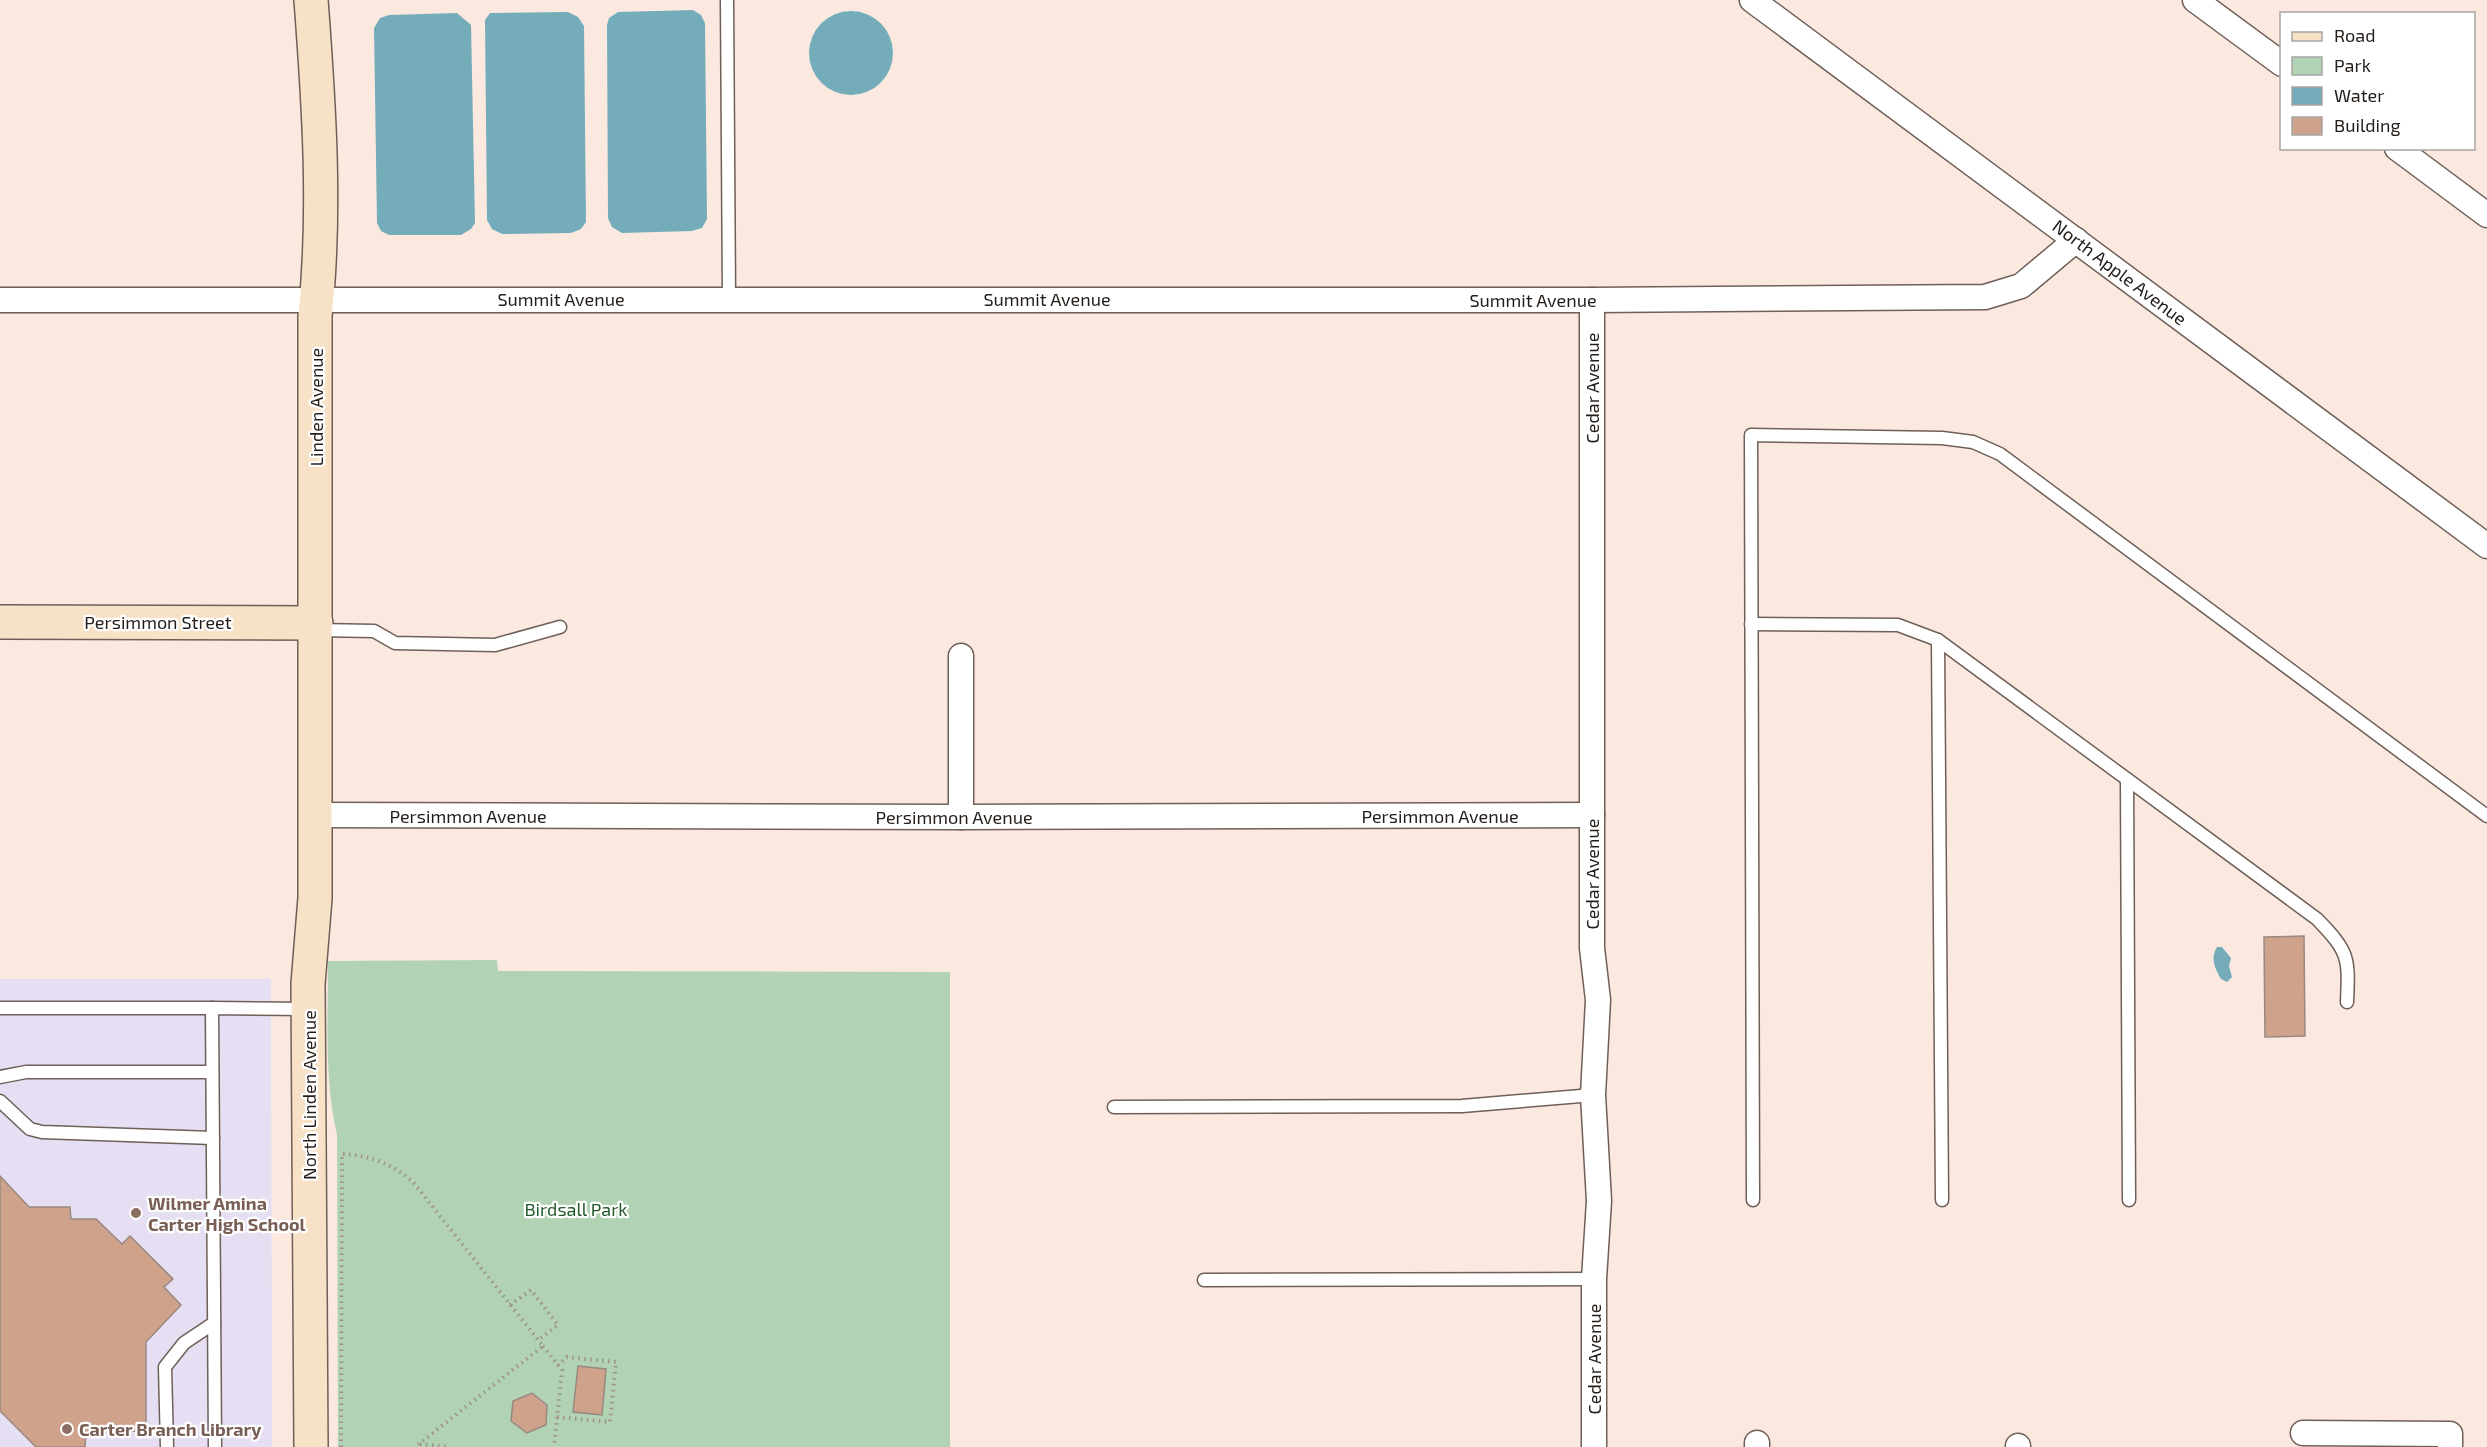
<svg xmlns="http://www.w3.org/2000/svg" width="2487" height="1447" font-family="'Exo 2',sans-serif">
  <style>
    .education { fill: #e6dff4 }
    .green { fill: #b1d3b4 }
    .water { fill: #74adb9 }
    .building { fill: #cea28b; stroke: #988880; stroke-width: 1.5 }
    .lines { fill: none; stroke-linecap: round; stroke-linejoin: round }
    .lane-casing { stroke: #6e5f57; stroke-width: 15 }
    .street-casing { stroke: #6e5f57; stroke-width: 27 }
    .secondary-casing { stroke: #6e5f57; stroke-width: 36 }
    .path { stroke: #9e928b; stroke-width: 4; stroke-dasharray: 1.5 4.5; stroke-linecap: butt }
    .lane { stroke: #fff; stroke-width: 12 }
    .street { stroke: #fff; stroke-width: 24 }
    .secondary { stroke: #f8e2c7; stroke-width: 33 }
    .education-dot { fill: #8d6e63; stroke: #fff; stroke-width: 2 }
    .labels { text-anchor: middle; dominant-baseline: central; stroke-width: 4.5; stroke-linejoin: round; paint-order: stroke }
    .street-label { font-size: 18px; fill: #231d19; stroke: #fff }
    .education-label { font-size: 18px; font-weight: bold; fill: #785e54; stroke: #fff; text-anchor: start }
    .park-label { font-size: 18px; fill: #23582c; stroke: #fff }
  </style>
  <rect width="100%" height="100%" fill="#fbe9e0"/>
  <path class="education" d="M0 979H271L272 1447H0Z"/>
  <path class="green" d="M497 960 498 971 950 972V1447H338L337 1135C324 1078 328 1019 328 961Z"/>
  <g class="water">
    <path d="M693 10 701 15 705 23 707 219 702 228 692 231 622 233 612 227 608 218 607 25 609 18 618 12Z"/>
    <circle cx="851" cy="53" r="42"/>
    <path d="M568 12 578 17 584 26 586 222 581 229 571 233 502 234 492 229 487 220 485 20 490 13Z"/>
    <path d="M457 13 471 25 475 223 471 229 461 235H389L381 231 377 223 374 28 380 18 389 15Z"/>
    <path d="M2217 947H2222L2231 958 2229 966 2232 977 2227 982 2221 979C2215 968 2210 959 2217 947Z"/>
  </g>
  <g class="building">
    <path d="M2304 936 2305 1036 2265 1037 2264 937Z"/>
    <path d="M0 1176 29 1207H70L71 1219H96L122 1244 130 1236 173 1279 164 1287 181 1305 146 1342V1431L86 1432 85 1447H36L0 1411Z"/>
    <path d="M578 1366 606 1369 602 1415 573 1412Z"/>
    <path d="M532 1393 547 1405 546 1425 527 1433 511 1421 513 1401Z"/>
  </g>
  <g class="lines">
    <g class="lane-casing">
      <g id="lane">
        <path d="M727 0 729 299"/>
        <path d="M1751 624 1898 625 1938 640 2317 919C2349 952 2349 957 2347 1002"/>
        <path d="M317 630 374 631 395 643 495 645 560 627"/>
        <path d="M1938 640 1942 1200"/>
        <path d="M2127 779 2129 1200"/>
        <path d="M0 1008H212"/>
        <path d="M0 1077 26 1072H212"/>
        <path d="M0 1101 30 1129 42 1132 213 1138"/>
        <path d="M1114 1107 1462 1106 1593 1095"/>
        <path d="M1753 1200 1751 435 1942 438 1973 442 2000 454 2487 816"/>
        <path d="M1204 1280 1594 1279"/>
        <path d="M167 1447 165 1367 184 1343 214 1323"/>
        <path d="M215 1447 212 1008 308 1009"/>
      </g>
    </g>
    <g class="street-casing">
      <g id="street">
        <path d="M1752 0 2487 546"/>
        <path d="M2195 0 2282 64"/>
        <path d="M2397 148 2487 215"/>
        <path d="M0 300H1592L1985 297 2021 286 2076 240"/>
        <path d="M1592 300V948L1598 1000 1593 1095 1599 1201 1594 1279V1447"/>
        <path d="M315 815 961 817 1592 815"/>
        <path d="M961 817V656"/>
        <path d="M2303 1433 2450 1434V1447"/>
        <path d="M1757 1443V1447"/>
        <path d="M2018 1446V1447"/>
      </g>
    </g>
    <g class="secondary-casing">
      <g id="secondary">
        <path d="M0 622 316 623"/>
        <path d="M311 1447 308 984 315 898V316C326 211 319 105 311 0"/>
      </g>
    </g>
    <g class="path">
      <path d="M510 1305 531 1290 558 1325 538 1340"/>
      <path d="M543 1346 562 1370 554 1447"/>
      <path d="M557 1417 610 1422 616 1362 567 1357 558 1365"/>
      <path d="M420 1444 448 1447"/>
      <path d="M341 1447 342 1154C369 1155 393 1164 413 1182L543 1346 415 1447"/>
    </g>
    <use href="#lane" class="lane"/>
    <use href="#street" class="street"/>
    <use href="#secondary" class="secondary"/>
  </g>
  <g class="education-dot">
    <circle cx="136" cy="1213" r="6"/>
    <circle cx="67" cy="1429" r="6"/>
  </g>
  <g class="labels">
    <g class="street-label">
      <text transform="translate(2120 272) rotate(37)">North Apple Avenue</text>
      <text x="561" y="299">Summit Avenue</text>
      <text x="1047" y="299">Summit Avenue</text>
      <text x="1533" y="300">Summit Avenue</text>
      <text transform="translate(1592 388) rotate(-90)">Cedar Avenue</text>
      <text transform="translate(316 407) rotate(-90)">Linden Avenue</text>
      <text x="158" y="622">Persimmon Street</text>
      <text x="468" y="816">Persimmon Avenue</text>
      <text x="1440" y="816">Persimmon Avenue</text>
      <text x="954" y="817">Persimmon Avenue</text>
      <text transform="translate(1592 874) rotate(-90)">Cedar Avenue</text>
      <text transform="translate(309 1095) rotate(-90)">North Linden Avenue</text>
      <text transform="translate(1594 1359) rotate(-90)">Cedar Avenue</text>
    </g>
    <g class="education-label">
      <text x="148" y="1203">Wilmer Amina<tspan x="148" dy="21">Carter High School</tspan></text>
      <text x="79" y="1429">Carter Branch Library</text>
    </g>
    <g class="park-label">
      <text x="576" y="1209">Birdsall Park</text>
    </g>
  </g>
  <rect x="2280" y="12" width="195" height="138" fill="#ffffff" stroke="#a7a5a3" stroke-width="1.5"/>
  <rect x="2292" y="32" width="30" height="9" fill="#f8e2c7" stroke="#a7a5a3" stroke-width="1.5"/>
  <text x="2334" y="42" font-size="18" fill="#231d19">Road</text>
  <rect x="2292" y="57" width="30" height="18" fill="#b1d3b4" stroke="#a7a5a3" stroke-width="1.5"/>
  <text x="2334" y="72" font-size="18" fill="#231d19">Park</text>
  <rect x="2292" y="87" width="30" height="18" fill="#74adb9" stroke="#a7a5a3" stroke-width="1.5"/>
  <text x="2334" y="102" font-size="18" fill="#231d19">Water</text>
  <rect x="2292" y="117" width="30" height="18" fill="#cea28b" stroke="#a7a5a3" stroke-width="1.5"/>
  <text x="2334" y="132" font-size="18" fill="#231d19">Building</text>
</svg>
